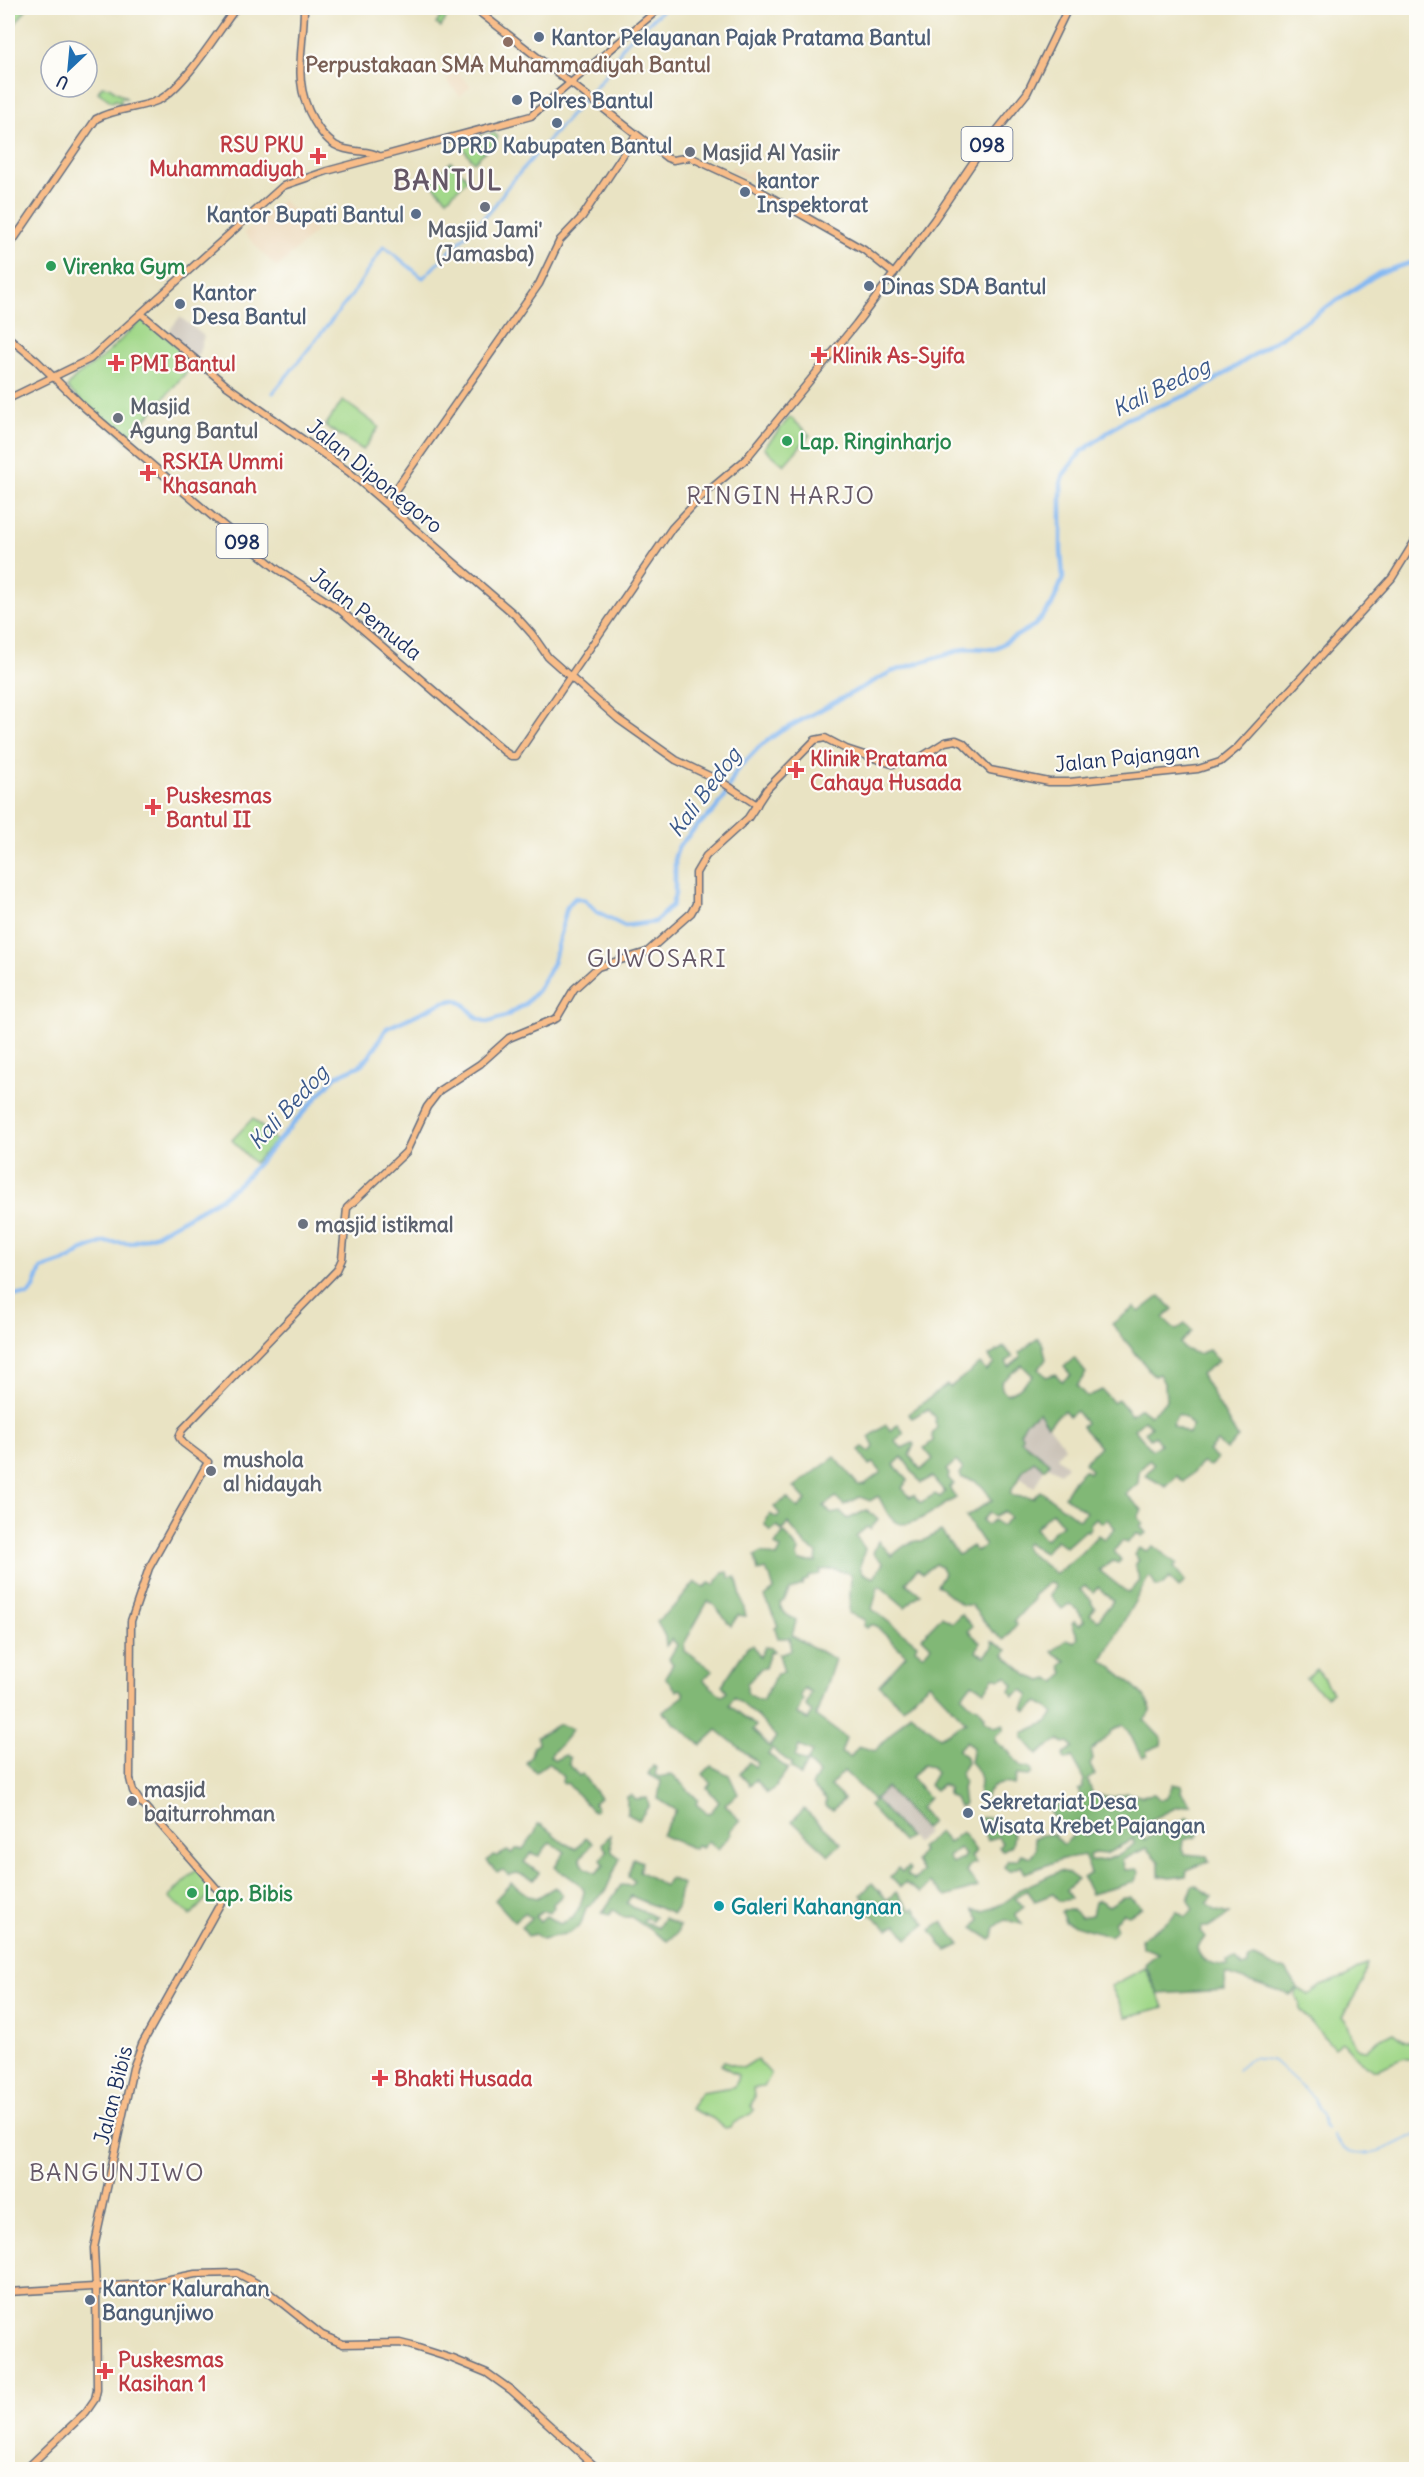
<svg xmlns="http://www.w3.org/2000/svg" width="1424" height="2477" font-family="Delius,sans-serif">
  <style>
    .built { fill: #ecd8ba }
    .industrial { fill: #cbc3b8 }
    .green { fill: #a2d88a; stroke: #5e8474; stroke-width: 1.5 }
    .forest { fill: #81b876; stroke: #4e746a; stroke-width: 1.5; fill-rule: evenodd }
    .lines { fill: none; stroke-linecap: round; stroke-linejoin: round }
    .stream { stroke: #83b8f2; stroke-width: 1.5 }
    .canal { stroke: #83b8f2; stroke-width: 3 }
    .river { stroke: #83b8f2; stroke-width: 4.5 }
    .major-casing { stroke: #636e81; stroke-width: 9 }
    .major { stroke: #f8bd89; stroke-width: 6 }
    .service-dot { fill: #5c6f8a; stroke: #fdfcf7; stroke-width: 2 }
    .education-dot { fill: #8d6e63; stroke: #fdfcf7; stroke-width: 2 }
    .worship-dot { fill: #6b7280; stroke: #fdfcf7; stroke-width: 2 }
    .health-dot { fill: #e0444e; stroke: #fdfcf7; stroke-width: 2 }
    .leisure-dot { fill: #2e9e5b; stroke: #fdfcf7; stroke-width: 2 }
    .culture-dot { fill: #0f9aa8; stroke: #fdfcf7; stroke-width: 2 }
    .labels { text-anchor: middle; dominant-baseline: central; stroke-width: 4.5; stroke-linejoin: round; paint-order: stroke }
    .shield { fill: #fdfcf7; stroke: #5f6c8c; stroke-width: 1.5 }
    .shield-label { font-size: 20px; font-weight: bold; fill: #1b2f5e }
    .service-label { font-size: 21px; font-weight: bold; fill: #4e5e75; stroke: #fdfcf7; text-anchor: start }
    .education-label { font-size: 21px; font-weight: bold; fill: #785e54; stroke: #fdfcf7 }
    .health-label { font-size: 21px; font-weight: bold; fill: #be3a42; stroke: #fdfcf7; text-anchor: start }
    .worship-label { font-size: 21px; font-weight: bold; fill: #5b616d; stroke: #fdfcf7; text-anchor: start }
    .leisure-label { font-size: 21px; font-weight: bold; fill: #27864d; stroke: #fdfcf7; text-anchor: start }
    .street-label { font-size: 21px; fill: #1b2f5e; stroke: #fdfcf7 }
    .culture-label { font-size: 21px; font-weight: bold; fill: #0d838f; stroke: #fdfcf7; text-anchor: start }
    .water-label { font-size: 22px; font-style: italic; fill: #3a588a; stroke: #fdfcf7 }
    .quarter-label { font-size: 24px; letter-spacing: 1.5px; fill: #655867; stroke: #fdfcf7 }
    .district-label { font-size: 27px; font-weight: bold; letter-spacing: 1.5px; fill: #655867; stroke: #fdfcf7 }
  </style>
  <rect width="100%" height="100%" fill="#fdfcf7"/>
  <filter id="ink" filterUnits="userSpaceOnUse"><feTurbulence type="fractalNoise" baseFrequency=".0167" numOctaves="2"/><feDisplacementMap in="SourceGraphic" scale="12" xChannelSelector="R" yChannelSelector="G"/><feConvolveMatrix kernelMatrix="1 2 1 2 8 2 1 2 1" color-interpolation-filters="sRGB"/></filter>
  <filter id="wash" filterUnits="userSpaceOnUse"><feTurbulence type="fractalNoise" baseFrequency=".008" numOctaves="4" result="noise"/><feDisplacementMap in="SourceGraphic" scale="24" xChannelSelector="R" yChannelSelector="G"/><feGaussianBlur stdDeviation="1.35" result="paint"/><feColorMatrix in="noise" values="0 0 0 0 0 0 0 0 0 0 0 0 0 0 0 0 0 1.4 0 .05"/><feComposite in="paint" operator="in"/></filter>
  <g filter="url(#wash)">
    <rect width="100%" height="100%" fill="#e9e3c3"/>
    <g class="built">
      <path d="M456 71 471 86 460 96 446 80Z"/>
      <path d="M733 166 747 174 750 170 760 176 756 184 730 171Z"/>
      <path d="M282 200 316 231 277 268 244 233Z"/>
    </g>
    <g class="industrial">
      <path d="M180 317 204 336 198 356 194 357 167 333Z"/>
      <path d="M1039 1412 1065 1447 1057 1457 1067 1466 1060 1473 1048 1466 1049 1463 1021 1440 1020 1434 1026 1422Z"/>
      <path d="M1034 1461 1044 1469 1034 1488 1019 1476Z"/>
      <path d="M885 1787 927 1833 916 1843 875 1798Z"/>
    </g>
    <g class="green">
      <path d="M8 8H27L8 34Z"/>
      <path d="M441 8 451 9 441 27 436 24 442 15 438 13Z"/>
      <path d="M102 86 109 87 126 98H121L120 100 122 103 120 104 116 100 112 102 98 92Z"/>
      <path d="M494 133 498 137 496 141 474 162 458 142Z"/>
      <path d="M451 162 468 179 447 199 430 182Z"/>
      <path d="M144 317 195 362 127 441 67 388C74 374 91 368 103 357 117 344 130 330 144 317Z"/>
      <path d="M343 400 379 427 363 450 325 426Z"/>
      <path d="M790 417 810 435 784 465 764 448Z"/>
      <path d="M253 1118 276 1141 254 1163 232 1140Z"/>
      <path d="M1317 1669 1332 1692 1326 1696 1306 1678Z"/>
      <path d="M197 1869 215 1889 191 1915 169 1897Z"/>
      <path d="M1367 1963 1363 1982 1342 2017C1345 2022 1349 2025 1350 2030 1354 2041 1352 2050 1367 2050L1379 2039 1393 2032 1405 2041 1416 2043 1413 2058H1405L1378 2069H1372L1361 2062 1342 2042 1334 2048 1300 2010V2003L1295 1995 1298 1988 1309 1995 1321 1985 1345 1977Z"/>
      <path d="M1145 1968 1164 2007 1126 2017 1111 1986Z"/>
      <path d="M757 2059 771 2074 764 2087 753 2088 754 2097 751 2106 754 2110C749 2119 737 2117 730 2127L725 2128 712 2118 690 2109 701 2092 733 2087 736 2084 738 2075 721 2065 723 2062 743 2068Z"/>
    </g>
    <g class="forest">
      <path d="M1160 1296 1173 1309 1163 1318 1176 1330 1185 1324 1192 1331 1180 1343 1184 1349 1198 1354 1209 1350 1218 1361 1201 1374 1238 1438 1226 1450 1217 1442 1208 1451 1217 1459 1210 1466 1202 1463 1184 1482 1177 1476 1166 1487 1145 1475 1154 1465 1149 1460 1139 1471 1138 1483 1126 1494 1142 1510 1138 1517 1143 1523 1140 1526 1146 1533 1142 1536 1137 1533 1127 1543 1122 1541 1114 1551 1121 1560 1118 1563 1113 1561 1099 1570 1128 1593 1140 1581 1135 1565 1139 1560 1134 1555 1139 1548 1147 1551 1153 1546 1177 1564 1174 1567 1185 1581 1179 1588 1169 1578 1162 1585 1156 1587 1151 1577 1148 1578 1102 1660C1115 1670 1151 1696 1151 1712L1144 1720 1162 1739 1161 1745 1146 1751 1147 1756 1142 1757C1134 1747 1133 1734 1123 1725L1110 1732V1735L1091 1751 1093 1759 1090 1765 1095 1775 1088 1780 1093 1795 1115 1797 1126 1793 1140 1796 1154 1794 1160 1800 1167 1797 1173 1784 1182 1786 1181 1792 1191 1805 1175 1808 1139 1826 1138 1833 1145 1840 1154 1834 1155 1828 1161 1825 1171 1834 1180 1828V1822L1188 1817 1194 1824 1199 1825 1201 1830 1196 1837 1183 1840 1182 1849 1185 1854 1207 1856 1209 1861 1187 1870 1186 1876 1170 1878 1159 1876V1862L1146 1848 1122 1860 1125 1870 1138 1869 1139 1873 1134 1882 1091 1894 1083 1878 1091 1873 1084 1855 1062 1859 1025 1873 1021 1866 1009 1871 1004 1867 1008 1860H1017L1021 1854 1030 1857 1036 1849 1034 1839 1041 1835 1053 1834 1064 1845 1077 1831 1086 1837 1096 1829 1094 1824 1084 1819 1067 1827 1051 1815 1049 1807C1057 1803 1065 1804 1073 1806L1081 1799 1078 1790 1082 1788 1084 1780 1072 1757 1065 1760 1063 1755 1073 1747 1069 1742 1064 1743 1059 1740 1037 1754 1023 1738V1733L1047 1722 1054 1714 1047 1707 1038 1702 1027 1711 1023 1708 1029 1696 1023 1690 1013 1696 1010 1691 1014 1685 1006 1676 1000 1679 994 1677 985 1691 972 1683 962 1696 972 1706 978 1707 985 1716 984 1720 995 1727 1003 1724 1004 1725 1003 1730 996 1735 995 1741 1009 1752 1021 1767 1031 1769 1032 1773 1029 1776 1017 1775 1014 1785C1001 1781 990 1785 985 1798L978 1797C981 1781 982 1774 970 1762L973 1748 966 1741 958 1750 966 1757 967 1763 960 1773 964 1782 962 1789 964 1805 959 1807 955 1799 948 1795V1787L942 1784 935 1790 929 1785 936 1773 932 1767 923 1765 911 1777 929 1798 920 1808 931 1822 924 1829 886 1787 875 1799 909 1837 903 1842 869 1806 874 1800 844 1771 830 1786 844 1799 833 1810 826 1806V1800L812 1786 819 1773 807 1762 812 1752 799 1746 795 1757 807 1763 800 1776 790 1767 792 1764 772 1749 768 1754 788 1769 776 1785 777 1786 767 1793 756 1780 750 1785 740 1774 749 1762 755 1767 758 1763 717 1730 701 1745 672 1721 667 1714 665 1715 663 1712 684 1696V1693L680 1689 677 1691 665 1677 673 1664 669 1659 677 1645 672 1639 666 1646 665 1637 657 1621 677 1604 695 1582 704 1588 709 1583 714 1585 723 1573 728 1572 730 1578 736 1577 746 1616 738 1615 731 1626 714 1605 708 1601 684 1644 685 1651 713 1670 703 1680 722 1696 727 1691 722 1685 748 1646 752 1645 760 1657 765 1647 772 1648 775 1651 770 1652 765 1668H761L747 1684V1694L762 1701 777 1674 784 1672 779 1654 791 1650 789 1638H778L775 1628 778 1626 765 1597 774 1590 770 1576 765 1569 758 1571 755 1556 762 1552 777 1557 781 1549 775 1545 784 1532 799 1551 797 1557 799 1562H816L817 1553 805 1545 788 1523 782 1531 777 1526 771 1531 765 1525 766 1519 770 1514 777 1518 780 1514 774 1507 787 1498 798 1508 806 1500 794 1487 835 1457 858 1485 865 1484 881 1472 874 1463 869 1465 859 1450 863 1447 870 1452 874 1447 869 1437 886 1425 891 1431 898 1424 904 1433 895 1441 902 1448 913 1443 914 1445 909 1455 921 1470 933 1459 924 1448 933 1441 932 1435 937 1427 935 1421 936 1418 928 1409 912 1418 908 1414 947 1385 950 1387 980 1364 986 1371 994 1364 989 1356 1004 1347 1013 1357 1006 1362 1009 1367 1021 1357 1019 1353 1038 1338 1043 1345 1046 1359 1039 1369 1046 1377 1055 1374 1062 1381 1071 1375 1064 1367 1074 1358 1086 1373 1077 1386 1087 1397 1102 1390 1113 1402 1118 1399 1131 1415 1140 1408 1150 1415 1166 1401 1165 1385 1159 1374 1154 1376 1112 1324 1135 1307 1139 1312ZM1022 1365 1033 1376 1018 1389 1007 1394 1002 1389 1001 1382ZM1064 1410 1069 1416 1076 1411 1086 1423 1082 1427 1100 1446 1084 1463 1091 1470 1089 1473 1084 1470 1074 1480 1064 1496 1086 1512 1080 1520 1040 1491 1033 1498 1013 1496 1010 1493 1024 1469 1034 1461 1044 1469 1050 1463 1021 1440 1023 1437 1020 1433 1026 1422 1039 1412 1048 1425ZM1178 1414 1187 1418 1192 1427 1188 1434 1172 1425ZM1144 1420 1151 1426 1145 1432 1150 1439 1155 1436 1160 1444 1152 1450 1134 1429ZM902 1457 921 1483 932 1477 945 1492 940 1497 935 1494 920 1503 914 1495 910 1497 902 1488 908 1480 894 1465ZM956 1461 963 1469 960 1474 962 1478C978 1479 984 1487 992 1500L966 1517 985 1546 976 1551 972 1546 958 1555 941 1531 923 1541C911 1539 901 1548 892 1556L878 1541 873 1553 883 1563 874 1578 862 1573 860 1566 865 1549 856 1536 867 1527 870 1529 878 1520 867 1510 848 1519 841 1512 831 1514 824 1506 836 1497 844 1505 860 1497 870 1501 878 1496C883 1503 886 1514 893 1520 907 1534 940 1506 956 1498L949 1487 954 1484 948 1478 949 1474 946 1470ZM1004 1511 1010 1518 1001 1526 994 1520 987 1525 982 1520 989 1513 995 1516ZM1052 1512 1062 1524 1045 1540 1035 1528ZM1096 1518 1102 1523 1107 1519 1115 1528 1104 1539 1098 1535 1081 1553 1056 1574 1027 1551 1024 1546 1027 1543 1044 1553 1056 1540 1066 1547 1085 1530 1088 1531 1091 1527 1090 1524ZM935 1564 941 1567 944 1573 937 1585 962 1605H971L992 1631 1004 1640 1016 1625 1014 1621 1034 1599 1033 1596 1049 1582 1053 1584 1055 1587 1049 1595 1062 1609 1069 1604 1077 1609 1084 1621 1079 1625 1074 1621 1072 1623 1078 1638 1075 1642 1067 1639 1052 1652 1066 1661 1061 1666 1064 1673 1057 1682 1048 1679 1042 1681 1029 1676 1004 1655 1007 1650 992 1641 993 1647 985 1656 976 1652 980 1642 968 1631 972 1626 961 1614 952 1623 942 1616 922 1637 931 1646 924 1654H922L915 1649 917 1644 872 1609 878 1587 880 1586 905 1607 920 1594 906 1583 917 1569 923 1573ZM833 1569 848 1573 851 1576 849 1613 865 1620 864 1626 867 1628 870 1625H875L906 1655 879 1685 903 1708 929 1683 966 1722 940 1737 910 1713 875 1751 859 1746 850 1758 841 1753 846 1738 816 1716 835 1659 792 1636 796 1621C789 1616 780 1612 780 1603L784 1600 790 1590 802 1585 803 1581 808 1580V1577L820 1574V1570ZM1085 1586 1093 1592 1098 1587 1113 1601 1098 1620 1090 1614 1095 1607 1091 1603 1092 1601 1080 1590ZM804 1688 811 1692 806 1706 812 1712 808 1720 797 1714 803 1699 800 1696ZM734 1697 759 1718 776 1737 770 1747 753 1730 756 1726 729 1705ZM1133 1839 1134 1844C1121 1854 1107 1863 1090 1861L1089 1855 1094 1853 1106 1854Z"/>
      <path d="M559 1724 572 1729C567 1741 557 1746 550 1756L555 1760 565 1755 570 1758 569 1764 579 1776 582 1774 600 1798 594 1803 597 1809 593 1811 567 1783 564 1784 562 1782 563 1777 548 1763 536 1772 526 1763 531 1756 533 1747 538 1744 537 1737Z"/>
      <path d="M653 1766 657 1768 655 1774 660 1777 672 1774 698 1800 696 1804 707 1813 711 1812 719 1802 707 1788 711 1783 703 1774 711 1766 729 1775 738 1794 725 1804 740 1821 729 1831 731 1834 718 1849 708 1841 702 1848 697 1846 694 1849 662 1835 676 1810 658 1799 661 1781 648 1774Z"/>
      <path d="M631 1795 636 1799 647 1798 649 1805 639 1820 627 1814V1797Z"/>
      <path d="M804 1809 841 1843 829 1855 792 1821Z"/>
      <path d="M981 1818C990 1817 1001 1821 1010 1823L1009 1827 1014 1835 1012 1845 1002 1851 999 1847 1002 1843 998 1837 987 1840 980 1823Z"/>
      <path d="M538 1824 542 1825 564 1843 576 1849 586 1837 593 1843 580 1858 585 1868 596 1873 604 1865 601 1859 607 1851 602 1844 610 1835 612 1852 620 1858 605 1892 586 1908 581 1924 570 1933 542 1939 535 1934 528 1936 521 1927 531 1918 525 1913 514 1921 495 1900 511 1883 529 1896 537 1898 555 1887 563 1895 553 1904 554 1907 550 1913 543 1911 535 1917 540 1921 546 1916 560 1924 573 1918 580 1906 584 1892 582 1886 564 1873 563 1874 555 1866 565 1852 550 1842 539 1856 531 1853 524 1862 539 1873 534 1879 517 1873 509 1875 503 1870 497 1872 487 1861 493 1855 498 1856 507 1851 512 1853 515 1849H523L535 1833Z"/>
      <path d="M939 1832 948 1843 962 1832 976 1851 971 1857 976 1863 970 1865 966 1871 978 1887 946 1897 930 1883 921 1893 905 1883 900 1887 890 1877 898 1868 902 1872 908 1867 910 1869 907 1874 914 1880 923 1872 916 1861 922 1851 920 1848ZM959 1848 965 1855 962 1859 952 1864 948 1857Z"/>
      <path d="M633 1858 642 1862 639 1871 665 1886 670 1878 682 1884 677 1908 673 1914 631 1896 627 1903 634 1908 655 1916 652 1920 646 1918 643 1921 658 1928 664 1918 680 1926 677 1933 667 1941 631 1917H623L613 1910 609 1915 602 1913 621 1885 631 1886 635 1881 628 1877Z"/>
      <path d="M1060 1871 1068 1873 1078 1880 1066 1890 1071 1899 1059 1901 1053 1894 1035 1901 1027 1890 1015 1898 1024 1907 1015 1914 1022 1924 1005 1920 995 1927 993 1937 990 1939 973 1928 980 1919 973 1910 984 1911 1002 1904 1012 1897 1018 1890Z"/>
      <path d="M872 1883 887 1900 896 1892 911 1910 914 1908 926 1924 907 1939 897 1924 888 1929 859 1904 864 1898 861 1895Z"/>
      <path d="M1195 1885 1213 1897 1207 1904 1214 1910 1229 1914 1210 1927H1202L1200 1931 1205 1937 1197 1948C1200 1963 1215 1964 1228 1966L1227 1961 1236 1959 1242 1967 1248 1965V1959L1253 1957C1266 1959 1270 1971 1286 1969L1298 1988 1290 1995 1226 1974 1224 1978 1225 1990 1158 1994 1145 1964 1158 1953 1142 1947 1141 1938C1154 1929 1169 1925 1176 1911L1186 1917 1193 1910 1188 1900 1192 1886Z"/>
      <path d="M1123 1897H1130L1142 1907 1129 1915 1123 1913 1114 1922 1117 1929 1110 1936 1065 1922 1061 1912 1063 1910H1073L1081 1917 1092 1915 1095 1902 1099 1900 1109 1906Z"/>
      <path d="M943 1922 960 1945 947 1951 938 1942 939 1940 931 1930Z"/>
    </g>
    <g class="lines">
      <g class="stream">
        <path d="M1237 2070 1253 2057 1274 2061 1314 2098 1322 2115 1324 2126 1327 2129"/>
        <path d="M1333 2135C1336 2139 1340 2146 1345 2149 1364 2163 1399 2143 1416 2134"/>
      </g>
      <path class="canal" d="M273 393 352 295 384 246 423 278 492 209 508 186 605 76 625 43 665 8"/>
      <path class="river" d="M8 1295H28L34 1288 41 1269 70 1259 81 1251 104 1242 130 1243 157 1234 221 1198 244 1179 336 1076 359 1066 369 1057 387 1028 444 1002 456 1000 464 1004 477 1018 487 1022 506 1016 525 1004 538 990 553 963 567 907 575 898 585 900 597 912 625 926 655 922 672 905 675 894V856L679 846 697 826 713 812 723 799 736 771 760 746 781 731 891 672 967 648 994 649 1035 625 1052 605 1063 578 1061 551V484L1064 474 1081 452 1126 419 1200 390 1379 273 1416 261"/>
    </g>
  </g>
  <g filter="url(#ink)">
    <g class="lines">
      <g class="major-casing">
        <g id="major">
          <path d="M304 8C304 49 291 82 314 121 319 130 326 139 335 145 350 154 368 149 379 156"/>
          <path d="M474 8 667 158 673 160 690 157 748 184 864 250 894 274"/>
          <path d="M8 248 96 119C115 108 139 109 159 100 185 86 217 33 236 8"/>
          <path d="M144 316 227 386 349 472 515 615 532 634 548 657 618 719 676 760 722 782 757 805"/>
          <path d="M8 337 36 360 85 408 212 516 277 569 339 609 505 752 511 756H516L672 528 701 497 745 460 856 324 934 220 982 149 1027 93 1068 8"/>
          <path d="M8 399 90 359 283 186 327 171 531 116 660 8"/>
          <path d="M387 502 539 284 560 240 582 217 636 135"/>
          <path d="M8 2292 145 2284 195 2274 237 2273 258 2284 322 2335 343 2344 400 2343 412 2346 453 2359 487 2373 511 2390 599 2470"/>
          <path d="M25 2470 86 2412 95 2399 97 2390 96 2289 94 2248 133 2068 142 2044 224 1897 139 1800 133 1791 130 1779 131 1621 149 1568 208 1462 183 1443 179 1437 182 1430 337 1270 342 1259 347 1208 406 1152 427 1107 440 1090 480 1064 509 1038 557 1018 574 989 598 967 647 952 691 913 696 904V873L706 856 748 818 767 789 815 740 825 738 846 749 892 764 918 759 945 742 956 740 963 743 990 770 1049 782H1069L1198 769 1220 762 1237 748 1392 578 1416 539"/>
        </g>
      </g>
      <use href="#major" class="major"/>
    </g>
  </g>
  <g class="service-dot">
    <circle cx="539" cy="37" r="6"/>
    <circle cx="517" cy="100" r="6"/>
    <circle cx="557" cy="123" r="6"/>
    <circle cx="745" cy="192" r="6"/>
    <circle cx="416" cy="214" r="6"/>
    <circle cx="869" cy="286" r="6"/>
    <circle cx="180" cy="304" r="6"/>
    <circle cx="968" cy="1813" r="6"/>
    <circle cx="90" cy="2300" r="6"/>
  </g>
  <circle class="education-dot" cx="508" cy="42" r="6"/>
  <g class="worship-dot">
    <circle cx="690" cy="152" r="6"/>
    <circle cx="485" cy="207" r="6"/>
    <circle cx="118" cy="418" r="6"/>
    <circle cx="303" cy="1224" r="6"/>
    <circle cx="211" cy="1471" r="6"/>
    <circle cx="132" cy="1801" r="6"/>
  </g>
  <g class="health-dot">
    <path d="M315 147h6v6h6v6h-6v6h-6v-6h-6v-6h6z"/>
    <path d="M816 346h6v6h6v6h-6v6h-6v-6h-6v-6h6z"/>
    <path d="M113 354h6v6h6v6h-6v6h-6v-6h-6v-6h6z"/>
    <path d="M145 464h6v6h6v6h-6v6h-6v-6h-6v-6h6z"/>
    <path d="M793 761h6v6h6v6h-6v6h-6v-6h-6v-6h6z"/>
    <path d="M150 798h6v6h6v6h-6v6h-6v-6h-6v-6h6z"/>
    <path d="M377 2069h6v6h6v6h-6v6h-6v-6h-6v-6h6z"/>
    <path d="M102 2362h6v6h6v6h-6v6h-6v-6h-6v-6h6z"/>
  </g>
  <g class="leisure-dot">
    <circle cx="51" cy="266" r="6"/>
    <circle cx="787" cy="441" r="6"/>
    <circle cx="192" cy="1893" r="6"/>
  </g>
  <circle class="culture-dot" cx="719" cy="1906" r="6"/>
  <g class="labels">
    <g class="shield">
      <rect x="961.5" y="127" width="51" height="34" rx="4.5"/>
      <rect x="216.5" y="524" width="51" height="34" rx="4.5"/>
    </g>
    <g class="shield-label">
      <text x="987" y="144">098</text>
      <text x="242" y="541">098</text>
    </g>
    <g class="service-label">
      <text x="551" y="37">Kantor Pelayanan Pajak Pratama Bantul</text>
      <text x="529" y="100">Polres Bantul</text>
      <text x="557" y="145" text-anchor="middle">DPRD Kabupaten Bantul</text>
      <text x="757" y="180">kantor<tspan x="757" dy="24">Inspektorat</tspan></text>
      <text x="404" y="214" text-anchor="end">Kantor Bupati Bantul</text>
      <text x="881" y="286">Dinas SDA Bantul</text>
      <text x="192" y="292">Kantor<tspan x="192" dy="24">Desa Bantul</tspan></text>
      <text x="980" y="1801">Sekretariat Desa<tspan x="980" dy="24">Wisata Krebet Pajangan</tspan></text>
      <text x="102" y="2288">Kantor Kalurahan<tspan x="102" dy="24">Bangunjiwo</tspan></text>
    </g>
    <g class="education-label">
      <text x="508" y="64">Perpustakaan SMA Muhammadiyah Bantul</text>
    </g>
    <g class="health-label">
      <text x="304" y="144" text-anchor="end">RSU PKU<tspan x="304" dy="24">Muhammadiyah</tspan></text>
      <text x="832" y="355">Klinik As-Syifa</text>
      <text x="130" y="363">PMI Bantul</text>
      <text x="162" y="461">RSKIA Ummi<tspan x="162" dy="24">Khasanah</tspan></text>
      <text x="810" y="758">Klinik Pratama<tspan x="810" dy="24">Cahaya Husada</tspan></text>
      <text x="166" y="795">Puskesmas<tspan x="166" dy="24">Bantul II</tspan></text>
      <text x="394" y="2078">Bhakti Husada</text>
      <text x="118" y="2359">Puskesmas<tspan x="118" dy="24">Kasihan 1</tspan></text>
    </g>
    <g class="worship-label">
      <text x="702" y="152">Masjid Al Yasiir</text>
      <text x="485" y="229" text-anchor="middle">Masjid Jami'<tspan x="485" dy="24">(Jamasba)</tspan></text>
      <text x="130" y="406">Masjid<tspan x="130" dy="24">Agung Bantul</tspan></text>
      <text x="315" y="1224">masjid istikmal</text>
      <text x="223" y="1459">mushola<tspan x="223" dy="24">al hidayah</tspan></text>
      <text x="144" y="1789">masjid<tspan x="144" dy="24">baiturrohman</tspan></text>
    </g>
    <g class="leisure-label">
      <text x="63" y="266">Virenka Gym</text>
      <text x="799" y="441">Lap. Ringinharjo</text>
      <text x="204" y="1893">Lap. Bibis</text>
    </g>
    <g class="street-label">
      <text transform="translate(375 476) rotate(39)">Jalan Diponegoro</text>
      <text transform="translate(366 614) rotate(38)">Jalan Pemuda</text>
      <text transform="translate(1127 757) rotate(-6)">Jalan Pajangan</text>
      <text transform="translate(113 2095) rotate(-76)">Jalan Bibis</text>
    </g>
    <g class="culture-label">
      <text x="731" y="1906">Galeri Kahangnan</text>
    </g>
    <g class="water-label">
      <text transform="translate(1161 387) rotate(-26)">Kali Bedog</text>
      <text transform="translate(704 792) rotate(-53)">Kali Bedog</text>
      <text transform="translate(288 1107) rotate(-47)">Kali Bedog</text>
    </g>
    <g class="quarter-label">
      <text x="781" y="495">RINGIN HARJO</text>
      <text x="657" y="958">GUWOSARI</text>
      <text x="117" y="2172">BANGUNJIWO</text>
    </g>
    <g class="district-label">
      <text x="448" y="180">BANTUL</text>
    </g>
  </g>
  <rect width="1424" height="2477" fill="none" stroke="#fdfcf7" stroke-width="30"/>
  <g transform="translate(69 69) rotate(206)"><circle r="28" fill="#fdfcf7" stroke="#a3aaba" stroke-width="1.5"/>
  <path d="M0-4.5L10 22L0 15L-10 22Z" fill="#1f6fb2"/>
  <text y="-9" font-size="16" font-weight="bold" text-anchor="middle" fill="#1b2f5e">U</text>
  </g>
</svg>
